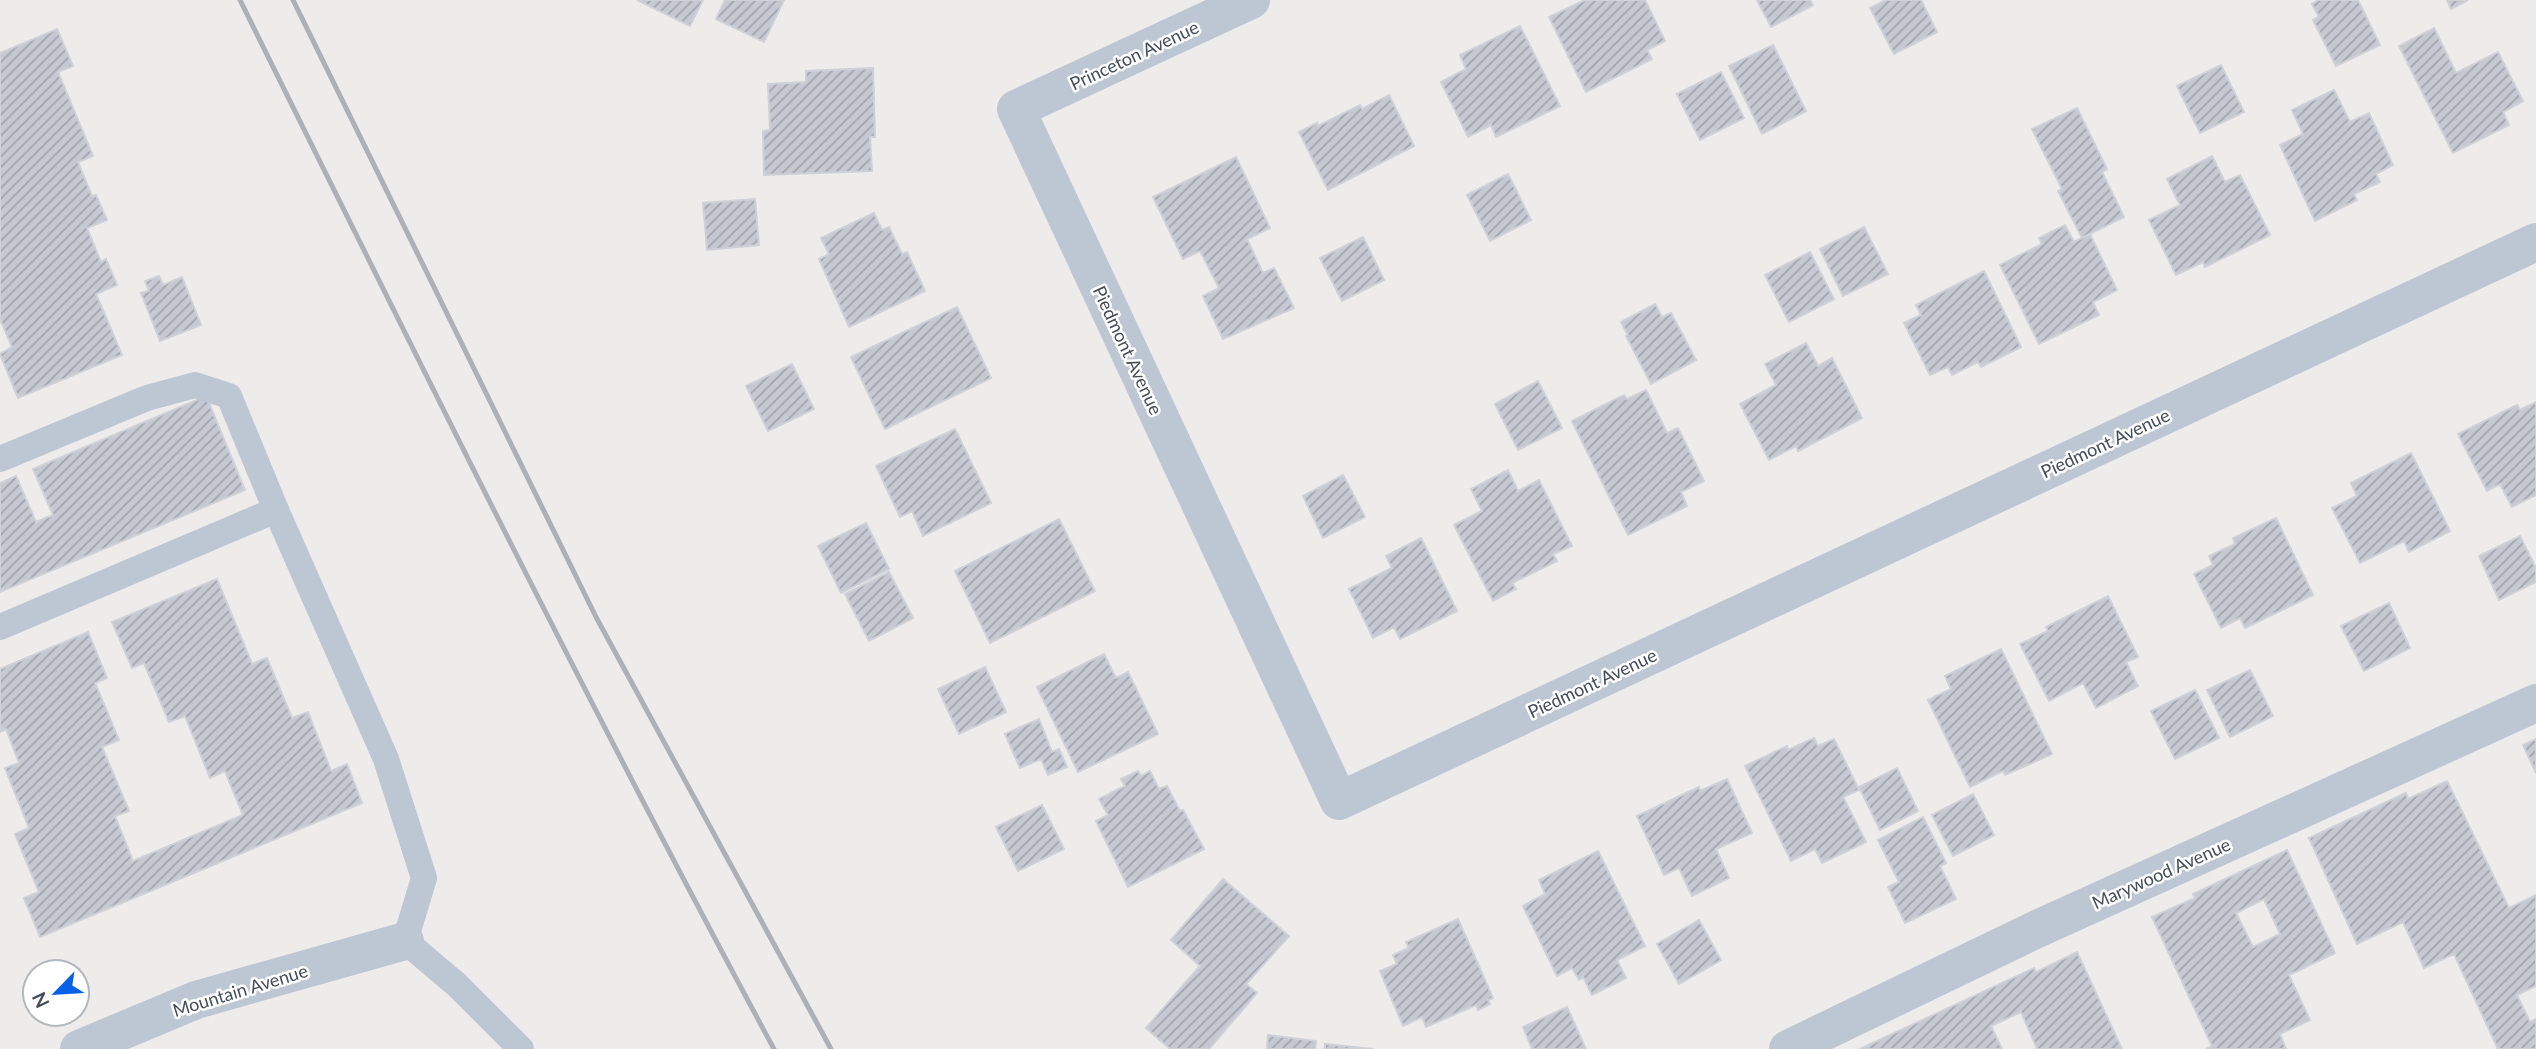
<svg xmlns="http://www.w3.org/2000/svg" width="2536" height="1049" font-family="Lato,sans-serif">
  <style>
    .building { fill: url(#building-hatch); stroke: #ced1d8; stroke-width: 2; fill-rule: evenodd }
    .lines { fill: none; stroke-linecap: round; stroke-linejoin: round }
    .lane { stroke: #bcc7d3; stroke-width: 26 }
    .street { stroke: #bcc7d3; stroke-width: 38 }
    .rail { stroke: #acb0b7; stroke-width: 5 }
    .labels { text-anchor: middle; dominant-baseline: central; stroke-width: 5; stroke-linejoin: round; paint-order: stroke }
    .street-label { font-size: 18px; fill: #424e5a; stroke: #fff }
  </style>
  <defs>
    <pattern id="building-hatch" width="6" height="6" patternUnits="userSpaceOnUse" patternTransform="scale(1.75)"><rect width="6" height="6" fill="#c6c9d2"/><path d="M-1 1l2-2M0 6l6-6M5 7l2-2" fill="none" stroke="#a2a5ad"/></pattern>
  </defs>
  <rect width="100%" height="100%" fill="#eeebeb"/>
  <g class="building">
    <path d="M637 0H703L690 26Z"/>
    <path d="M725 0H784L764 42 716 19Z"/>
    <path d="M1585 0H1645L1665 41 1647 50 1652 59 1586 92 1549 17Z"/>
    <path d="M1757 0H1810L1813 5 1771 27Z"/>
    <path d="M1886 0H1921L1937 32 1894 54 1870 8Z"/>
    <path d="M2319 0H2358L2380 45 2336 66 2313 20 2319 17 2312 4Z"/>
    <path d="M2447 0H2468L2451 9Z"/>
    <path d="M1520 26 1560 106 1496 137 1491 125 1468 137 1441 82 1466 69 1460 55Z"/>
    <path d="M2434 28 2456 73 2498 52 2523 101 2503 112 2509 125 2453 153 2399 46Z"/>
    <path d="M57 29 73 66 58 72 93 156 78 162 92 196 96 195 107 220 87 228 101 262 106 259 117 285 96 294 122 355 18 398 0 354 12 347 0 319V53Z"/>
    <path d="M1773 45 1806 111 1762 134 1729 66Z"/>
    <path d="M2221 65 2244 112 2200 133 2177 86Z"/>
    <path d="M873 68 875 137H870L872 171 764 175 763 131 770 130 768 84 806 82V71Z"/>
    <path d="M1721 72 1744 118 1700 140 1677 94Z"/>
    <path d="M2334 90 2350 122 2369 113 2393 165 2376 174 2380 182 2354 194 2357 200 2315 221 2280 145 2303 134 2292 110Z"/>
    <path d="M1389 95 1414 146 1328 190 1299 132 1317 123 1318 126 1360 105 1362 109Z"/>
    <path d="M2077 108 2107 169 2102 172 2124 217 2082 238 2058 191 2062 189 2032 129Z"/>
    <path d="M2212 156 2225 182 2240 175 2270 235 2205 267 2203 262 2176 275 2149 220 2180 205 2167 179Z"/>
    <path d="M1236 157 1270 228 1247 239 1263 273 1274 268 1294 308 1223 339 1203 296 1219 288 1200 251 1183 259 1153 197Z"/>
    <path d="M1508 174 1531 220 1490 241 1467 195Z"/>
    <path d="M755 199 759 245 707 250 703 203Z"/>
    <path d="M874 213 882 230 889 227 902 254 907 252 925 291 849 327 819 259 829 254 821 238Z"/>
    <path d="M2065 225 2074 242 2090 234 2117 290 2093 302 2099 315 2039 344 2000 265 2042 244 2039 238Z"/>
    <path d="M1864 227 1888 274 1843 296 1820 249Z"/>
    <path d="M1363 237 1384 280 1342 301 1320 258Z"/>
    <path d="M1810 252 1834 299 1789 322 1765 275Z"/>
    <path d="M1984 271 2021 347 1981 367 1978 362 1952 375 1948 367 1930 375 1904 323 1921 315 1916 305Z"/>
    <path d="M159 276 163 285 182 277 201 325 160 341 141 293 149 291 145 281Z"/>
    <path d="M1655 304 1662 317 1671 313 1696 360 1651 384 1626 336 1628 335 1621 322Z"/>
    <path d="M957 307 991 378 885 429 851 357Z"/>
    <path d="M1806 343 1818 366 1832 358 1862 418 1798 451 1796 446 1769 460 1740 404 1776 385 1765 364Z"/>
    <path d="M792 364 814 409 768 431 746 386Z"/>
    <path d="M1538 381 1562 428 1518 450 1495 404Z"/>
    <path d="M1646 390 1667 433 1678 428 1704 481 1681 492 1687 506 1628 535 1572 421 1624 395 1627 399Z"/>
    <path d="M206 396 245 490 0 592V483L16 476 36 522 53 515 33 469Z"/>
    <path d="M2536 402V495L2512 507 2500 484 2487 491 2458 434 2517 405 2520 410Z"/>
    <path d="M955 429 991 503 923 536 912 511 900 517 876 466Z"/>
    <path d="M2411 453 2450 531 2409 552 2404 541 2360 563 2332 508 2357 496 2351 483Z"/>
    <path d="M1508 470 1518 491 1539 480 1572 546 1553 554 1557 561 1512 583 1516 589 1493 601 1454 525 1482 511 1471 489Z"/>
    <path d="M1343 475 1365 517 1323 538 1303 496Z"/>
    <path d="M2276 518 2313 595 2245 628 2240 618 2221 628 2194 574 2213 565 2209 556 2235 544 2233 538Z"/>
    <path d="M1059 519 1095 591 990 643 955 571Z"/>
    <path d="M866 523 889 569 841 593 818 546Z"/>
    <path d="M2520 536 2536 568V582L2499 600 2479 556Z"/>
    <path d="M1421 538 1457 611 1400 639 1394 627 1373 638 1349 589 1392 568 1386 556Z"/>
    <path d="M889 572 913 618 869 641 845 594Z"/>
    <path d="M217 579 252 664 267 658 292 718 308 712 331 771 347 764 362 803 40 937 24 898 39 892 15 834 29 828 5 768 19 763 6 729 0 732V669L88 632 107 678 95 683 119 740 102 747 129 811 115 816 133 861 243 815 225 771 210 778 185 716 169 722 144 663 132 668 112 622Z"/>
    <path d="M2108 596 2138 657 2126 662 2138 686 2096 708 2083 683 2049 701 2020 644 2048 631 2046 627Z"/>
    <path d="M2389 603 2410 648 2364 671 2341 626Z"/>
    <path d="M2001 649 2052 754 2005 775 2003 771 1970 787 1928 700 1951 689 1945 676Z"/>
    <path d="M1104 654 1116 678 1128 672 1158 734 1078 772 1037 687Z"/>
    <path d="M985 667 1006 712 959 734 938 689Z"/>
    <path d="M2250 670 2273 716 2230 737 2207 690Z"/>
    <path d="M2195 690 2219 738 2175 759 2151 711Z"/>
    <path d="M1039 719 1052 752 1059 749 1067 767 1048 775 1041 759 1020 768 1005 734Z"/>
    <path d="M1814 738 1818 746 1834 739 1859 790 1843 797 1866 842 1822 863 1815 849 1791 861 1745 766 1787 746 1788 750Z"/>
    <path d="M2536 739V773L2523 745Z"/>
    <path d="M1897 768 1918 811 1880 830 1859 787Z"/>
    <path d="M1138 771 1141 776 1150 771 1159 789 1167 786 1180 811 1183 810 1204 849 1128 887 1096 821 1108 815 1099 799 1125 786 1121 779Z"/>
    <path d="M1727 779 1752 833 1716 849 1729 878 1692 896 1679 868 1664 875 1637 816 1699 787 1700 791Z"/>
    <path d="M2447 781 2509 908 2536 895V986L2517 995 2530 1022 2536 1019V1049H2498L2454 954 2424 968 2403 922 2357 944 2309 838 2406 793 2408 799Z"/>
    <path d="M1973 794 1994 835 1953 856 1932 815Z"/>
    <path d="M1042 805 1064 849 1018 871 996 827Z"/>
    <path d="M1923 817 1946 863 1940 866 1956 899 1905 923 1888 887 1899 882 1878 840Z"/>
    <path d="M2287 850 2335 953 2289 975 2310 1020 2280 1034 2286 1049H2206L2212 1046 2152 917 2195 898 2193 894ZM2264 899 2280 934 2253 947 2236 913Z"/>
    <path d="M1598 851 1645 946 1617 960 1626 978 1592 995 1583 977 1579 980 1572 968 1557 976 1523 906 1545 894 1539 880Z"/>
    <path d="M1223 879 1289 936 1246 984 1257 993 1209 1049H1170L1146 1028 1200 966 1171 940Z"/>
    <path d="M1458 919 1493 998 1488 1000 1490 1004 1478 1010 1476 1005 1426 1027 1422 1017 1403 1026 1380 971 1397 964 1393 955 1409 948 1406 942Z"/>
    <path d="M1699 920 1721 960 1679 984 1657 944Z"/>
    <path d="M2077 952 2122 1049H2037L2021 1012 1991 1026 2002 1049H1860L2034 968 2036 972Z"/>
    <path d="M1567 1007 1586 1049H1532L1523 1027Z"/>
    <path d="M1268 1035 1316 1041 1315 1049H1267Z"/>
    <path d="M1325 1044 1373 1049H1325Z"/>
  </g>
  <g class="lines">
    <g class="lane">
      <path d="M0 459 147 398 195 385 229 396 276 510 386 759 424 878 405 941 457 985 521 1049"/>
      <path d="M0 627 276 510"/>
    </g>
    <g class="street">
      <path d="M1251 0 1016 109 1339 801 2536 242"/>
      <path d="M79 1049 196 1000 405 941"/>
      <path d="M1788 1049 2035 930 2536 703"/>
    </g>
    <g class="rail">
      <path d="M240 0C414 352 588 704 774 1049"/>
      <path d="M293 0 596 617 831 1049"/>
    </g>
  </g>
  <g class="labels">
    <g class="street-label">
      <text transform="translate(1134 55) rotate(-25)">Princeton Avenue</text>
      <text transform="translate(1128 350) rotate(65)">Piedmont Avenue</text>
      <text transform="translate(2105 443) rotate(-25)">Piedmont Avenue</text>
      <text transform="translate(1592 683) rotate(-25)">Piedmont Avenue</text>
      <text transform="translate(2161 873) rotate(-24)">Marywood Avenue</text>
      <text transform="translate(240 990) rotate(-17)">Mountain Avenue</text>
    </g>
  </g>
  <g transform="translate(56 993) rotate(245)"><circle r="33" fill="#ffffff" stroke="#b3b8bd" stroke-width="2"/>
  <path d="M0-5L12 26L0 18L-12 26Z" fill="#0860eb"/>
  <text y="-10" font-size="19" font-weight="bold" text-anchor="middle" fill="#424e5a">N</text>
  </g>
</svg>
